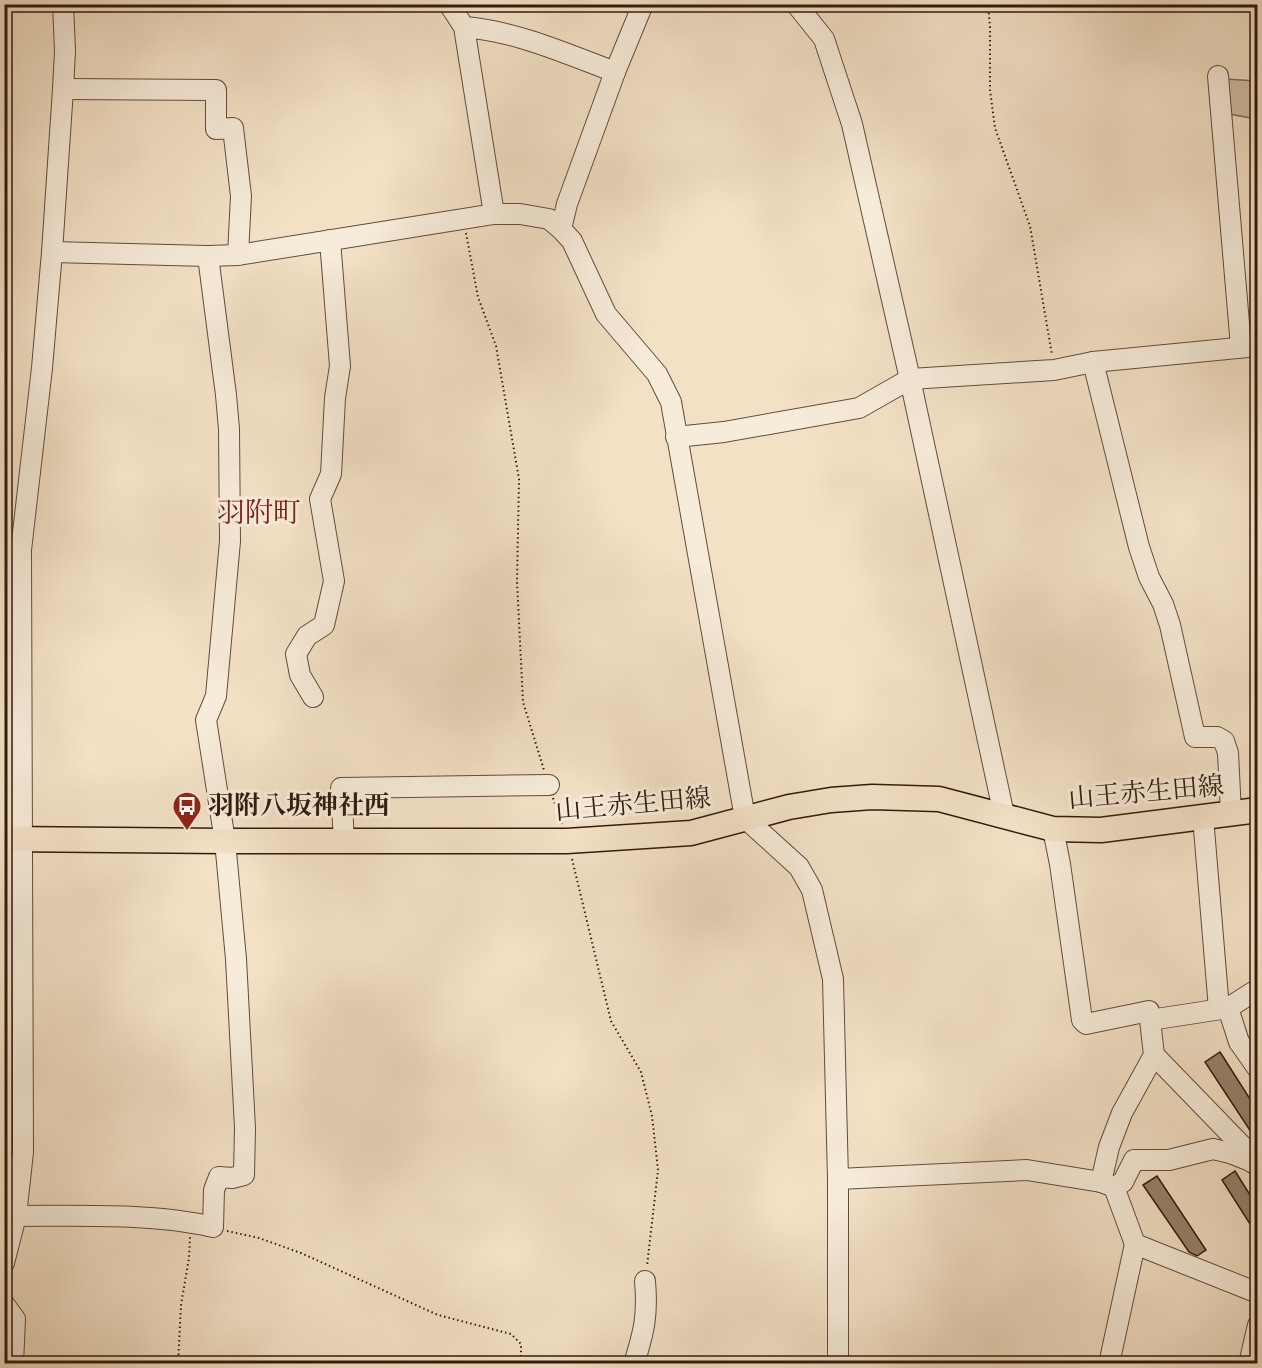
<svg xmlns="http://www.w3.org/2000/svg" width="1262" height="1368" font-family="'IM FELL DW Pica','Noto Serif JP',serif">
  <style>
    .green { fill: #d2bfa7; stroke: #826d5a; stroke-width: 1.5 }
    .building { fill: #96826d; stroke: #321b0d; stroke-width: 1.5 }
    .lines { fill: none; stroke-linecap: round; stroke-linejoin: round }
    .minor-casing { stroke: #624c3b; stroke-width: 22 }
    .major-casing { stroke: #321b0d; stroke-width: 27 }
    .path { stroke: #321b0d; stroke-width: 2; stroke-dasharray: 1.5 3; stroke-linecap: butt }
    .minor { stroke: #f7ecda; stroke-width: 20 }
    .major { stroke: #f3e1c6; stroke-width: 24 }
    .labels { text-anchor: middle; dominant-baseline: central; stroke-width: 6; stroke-linejoin: round; paint-order: stroke }
    .street-label { font-size: 26px; fill: #321b0d; stroke: #f7ecda }
    .poi-label { font-size: 26px; font-weight: bold; fill: #321b0d; stroke: #f7ecda; text-anchor: start }
    .quarter-label { font-size: 28px; fill: #7a1f14; stroke: #f7ecda }
  </style>
  <rect width="100%" height="100%" fill="#f3e1c6"/>
  <filter id="stains"><feTurbulence type="fractalNoise" baseFrequency=".00333" numOctaves="4"/><feColorMatrix values="0 0 0 0 .2 0 0 0 0 .09 0 0 0 0 .02 0 0 0 .5 -.17"/></filter>
  <radialGradient id="worn" r=".72"><stop offset=".6" stop-color="#630" stop-opacity="0"/><stop offset="1" stop-color="#630" stop-opacity=".3"/></radialGradient>
  <path class="green" d="M1225 79 1257 81V119L1229 114Z"/>
  <g class="building">
    <path d="M1220 1052 1257 1110V1141L1205 1062Z"/>
    <path d="M1235 1171 1257 1206V1235L1222 1180Z"/>
    <path d="M1157 1176 1206 1250 1197 1256 1189 1252 1143 1185Z"/>
  </g>
  <g class="lines">
    <g class="minor-casing">
      <g id="minor">
        <path d="M449 4 464 27 494 214"/>
        <path d="M796 4 824 39 852 124 910 379 1004 815"/>
        <path d="M464 27C516 31 567 54 615 72"/>
        <path d="M1218 76 1241 347"/>
        <path d="M63 89 216 90V129L233 128 241 196 238 255"/>
        <path d="M561 229 567 204 615 72 643 4"/>
        <path d="M52 252 208 256 238 255 494 214H520L549 219 561 229 572 241 606 314 657 374 671 402 745 818 799 867 812 890 833 979 838 1179V1364"/>
        <path d="M1093 362 1139 547 1149 577 1163 604 1170 625 1195 737H1217L1224 741 1228 753 1231 813"/>
        <path d="M676 437 724 432 859 408 910 379 1054 370 1093 362 1258 346"/>
        <path d="M313 697 300 675 296 654 307 636 324 625 334 581 320 499 331 474 335 398 340 366 330 240"/>
        <path d="M1203 817 1219 1009"/>
        <path d="M1053 829 1060 864 1082 1020 1086 1024 1149 1011 1154 1055 1122 1113 1109 1147 1101 1182"/>
        <path d="M344 841 341 788 549 785"/>
        <path d="M1228 1008 1239 1042 1258 1069"/>
        <path d="M1150 1020 1228 1008 1258 989"/>
        <path d="M1154 1055 1246 1150 1253 1163"/>
        <path d="M838 1179 1027 1170 1101 1182 1114 1187 1135 1244 1258 1293"/>
        <path d="M1114 1187 1123 1182 1134 1160H1169L1213 1149 1230 1153 1258 1164"/>
        <path d="M16 1216C78 1216 153 1213 213 1227L214 1190 219 1177 232 1178 244 1175 245 1128 236 959 225 841 206 720 216 696 230 541 229 429 226 395 208 256"/>
        <path d="M4 1263 16 1216 23 1152 21 550 42 368 52 252 63 89 65 51 63 4"/>
        <path d="M4 1304 15 1319 13 1364"/>
        <path d="M634 1364C644 1331 648 1316 645 1281"/>
        <path d="M1109 1364 1135 1244"/>
        <path d="M1249 1364 1258 1325"/>
      </g>
    </g>
    <g class="major-casing">
      <path id="major" d="M4 839 225 841H567L691 833 789 807 831 800 872 797 939 799 1053 829 1101 830 1258 810"/>
    </g>
    <g class="path">
      <path d="M988 4 990 27V90L995 128 1030 226 1052 355"/>
      <path d="M466 233 478 297 496 346 519 479 517 581 523 702 544 770"/>
      <path d="M553 798 562 824"/>
      <path d="M572 859 611 1021 641 1072 652 1116 658 1170 647 1266"/>
      <path d="M227 1231 259 1238 301 1253 438 1315 511 1334 521 1344V1364"/>
      <path d="M178 1364 181 1305 189 1258 190 1237"/>
    </g>
    <use href="#minor" class="minor"/>
    <use href="#major" class="major"/>
  </g>
  <defs>
    <g id="bus-pin" transform="scale(1.5)"><path d="M0 17L-7.5 6A9.5 9.5 0 1 1 7.5 6Z" fill="#8f2418" stroke="#f7ecda"/><path d="M-5-6H5V4H4V6H2V4H-2V6H-4V4H-5ZM-3.5-4V0h7V-4ZM-3.5 1.2v1.5H-2V1.2ZM2 1.2v1.5H3.5V1.2Z" fill="#fff"/></g>
  </defs>
  <g fill-rule="evenodd">
    <use href="#bus-pin" x="187" y="806"/>
  </g>
  <g class="labels">
    <g class="street-label">
      <text transform="translate(1146 793) rotate(-5)">山王赤生田線</text>
      <text transform="translate(633 805) rotate(-5)">山王赤生田線</text>
    </g>
    <g class="poi-label">
      <text x="208" y="806">羽附八坂神社西</text>
    </g>
    <g class="quarter-label">
      <text x="259" y="513">羽附町</text>
    </g>
  </g>
  <rect width="1262" height="1368" fill="none" stroke="#f3e1c6" stroke-width="24"/>
  <rect x="6" y="6" width="1250" height="1356" fill="none" stroke="#321b0d" stroke-width="3"/>
  <rect x="12" y="12" width="1238" height="1344" fill="none" stroke="#321b0d" stroke-width="1.5"/>
  <rect width="100%" height="100%" filter="url(#stains)"/>
  <rect width="100%" height="100%" fill="url(#worn)"/>
</svg>
